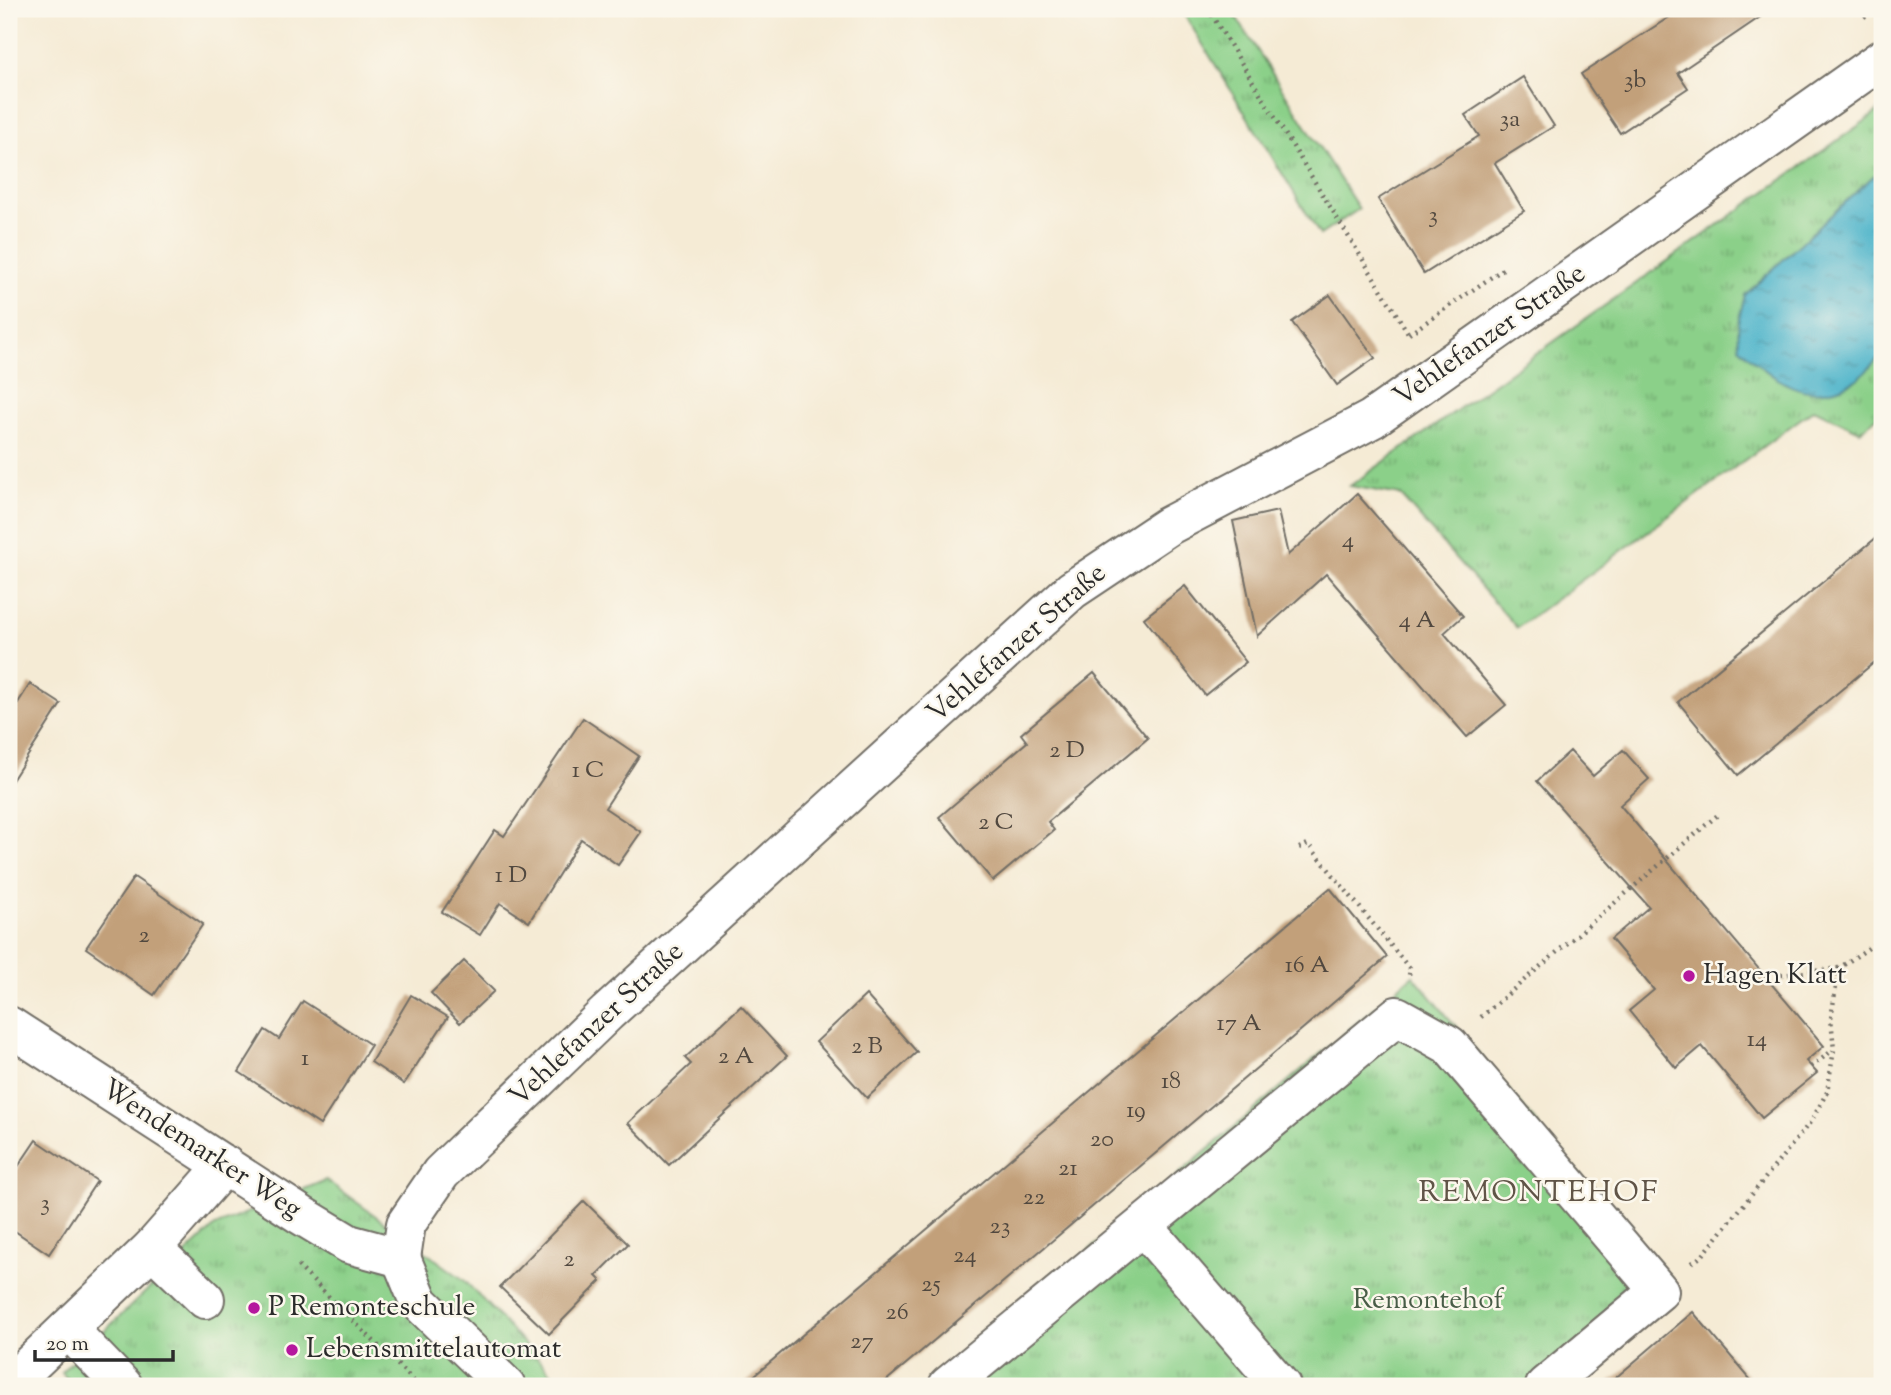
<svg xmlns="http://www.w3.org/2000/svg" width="1891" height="1395" font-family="'Sorts Mill Goudy',serif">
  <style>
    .grass { fill: url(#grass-tufts); stroke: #5b7e5a; stroke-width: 2 }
    .water { fill: url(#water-ripples); stroke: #3a6e7a; stroke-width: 2 }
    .building { fill: #c2a07a }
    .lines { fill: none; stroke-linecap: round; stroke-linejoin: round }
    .minor-casing { stroke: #726e66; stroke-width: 42 }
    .path { stroke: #726e66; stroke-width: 4.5; stroke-dasharray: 2 5; stroke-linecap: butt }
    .minor { stroke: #fff; stroke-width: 38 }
    .poi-dot { fill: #b5179e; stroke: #fbf7ec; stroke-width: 2.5 }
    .labels { text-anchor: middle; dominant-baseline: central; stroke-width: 5; stroke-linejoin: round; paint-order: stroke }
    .number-label { font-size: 24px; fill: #51483f }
    .street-label { font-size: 28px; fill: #2b2b2b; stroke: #fbf7ec }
    .poi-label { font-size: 28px; fill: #2b2b2b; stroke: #fbf7ec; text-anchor: start }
    .park-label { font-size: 28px; fill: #485d47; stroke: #fbf7ec }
    .neighbourhood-label { font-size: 30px; letter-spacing: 2px; fill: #605447; stroke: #fbf7ec }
  </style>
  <defs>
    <pattern id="grass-tufts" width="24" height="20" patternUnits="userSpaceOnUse" patternTransform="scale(1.75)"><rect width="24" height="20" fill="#8bd089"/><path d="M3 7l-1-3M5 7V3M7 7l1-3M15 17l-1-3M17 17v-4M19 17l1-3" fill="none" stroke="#72a970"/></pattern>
    <pattern id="water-ripples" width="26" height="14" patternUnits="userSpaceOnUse" patternTransform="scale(1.75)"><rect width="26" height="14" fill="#4ab2c9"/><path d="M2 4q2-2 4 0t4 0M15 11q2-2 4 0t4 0" fill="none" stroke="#3e91a3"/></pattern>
  </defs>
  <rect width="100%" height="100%" fill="#fbf7ec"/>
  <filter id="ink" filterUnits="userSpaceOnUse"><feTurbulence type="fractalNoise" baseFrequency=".0143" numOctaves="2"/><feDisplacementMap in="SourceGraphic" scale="14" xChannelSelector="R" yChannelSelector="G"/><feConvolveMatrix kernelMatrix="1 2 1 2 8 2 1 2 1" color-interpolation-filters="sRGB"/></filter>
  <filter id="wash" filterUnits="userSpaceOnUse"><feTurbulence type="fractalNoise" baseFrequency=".00686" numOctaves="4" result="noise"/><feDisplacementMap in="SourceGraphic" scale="28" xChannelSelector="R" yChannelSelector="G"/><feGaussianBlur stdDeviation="1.57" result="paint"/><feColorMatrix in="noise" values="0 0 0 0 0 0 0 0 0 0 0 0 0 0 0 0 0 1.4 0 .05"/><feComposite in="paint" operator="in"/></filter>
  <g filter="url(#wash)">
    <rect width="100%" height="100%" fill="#f5ebd5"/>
    <g class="grass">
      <path d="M1181 9H1231L1359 209 1320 235Z"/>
      <path d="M1882 109V168L1745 295 1855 380 1882 354V413L1860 431 1814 409 1517 628 1400 495 1350 486Z"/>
      <path d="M1413 975 1677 1292 1567 1386H930Z"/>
      <path d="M326 1180 464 1280 564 1386H74L61 1372 215 1226Z"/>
    </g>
    <path class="water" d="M1882 168V354C1874 362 1865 375 1854 381 1806 408 1773 379 1739 347L1738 322 1745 295Z"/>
    <g id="blocks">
      <g class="building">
        <path d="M1682 9H1772L1678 73 1688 88 1620 133 1581 74Z"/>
        <path d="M1523 77 1554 126 1495 163 1524 211 1424 274 1378 199 1479 136 1465 115Z"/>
        <path d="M1330 295 1375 358 1337 385 1292 322Z"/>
        <path d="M1357 494 1463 616 1444 633 1506 705 1467 737 1326 574 1257 636 1233 521 1278 511 1288 555Z"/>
        <path d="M1882 533V656L1738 775 1678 702Z"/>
        <path d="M1185 586 1246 662 1205 695 1144 618Z"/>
        <path d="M1094 673 1148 738 1048 822 1054 830 993 881 939 817 1027 742 1021 734Z"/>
        <path d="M30 684 61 704 9 785V717Z"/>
        <path d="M583 718 639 756 605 808 641 832 618 865 581 839 529 922 500 903 480 935 442 912 495 830 504 836Z"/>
        <path d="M1623 750 1649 779 1620 805 1824 1046 1806 1061 1817 1073 1762 1118 1702 1046 1676 1068 1629 1011 1654 990 1611 939 1649 907 1537 781 1570 751 1593 776Z"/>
        <path d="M134 877 203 924 154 995 86 948Z"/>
        <path d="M1330 888 1387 957 1246 1077 880 1386H742Z"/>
        <path d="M464 961 494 991 460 1023 431 993Z"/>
        <path d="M411 995 448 1017 404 1084 371 1062Z"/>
        <path d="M866 995 917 1052 867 1098 816 1042Z"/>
        <path d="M303 1001 371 1045 320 1125 239 1072 265 1030 279 1039Z"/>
        <path d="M741 1006 787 1056 669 1165 628 1123 691 1064 685 1058Z"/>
        <path d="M36 1140 97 1181 49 1254 9 1227V1180Z"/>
        <path d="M584 1201 628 1244 596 1276 601 1281 549 1334 500 1287Z"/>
        <path d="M1693 1312 1756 1386H1606L1661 1339Z"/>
      </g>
    </g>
  </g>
  <g filter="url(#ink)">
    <use href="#blocks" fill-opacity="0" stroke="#726e66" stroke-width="2"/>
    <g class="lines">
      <g class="minor-casing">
        <g id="minor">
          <path d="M9 1026 301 1215 349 1244 401 1258"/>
          <path d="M1143 1226 1281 1386"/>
          <path d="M152 1248 205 1299"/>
          <path d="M401 1258 406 1224 441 1173 607 1013 1072 590 1168 526 1372 419 1882 59"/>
          <path d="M401 1258 419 1302 506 1386"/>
          <path d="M68 1329 123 1386"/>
          <path d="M9 1385 152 1248 225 1165"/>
          <path d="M948 1386 1397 1016 1449 1045 1659 1291 1545 1386"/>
        </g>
      </g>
      <g class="path">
        <path d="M1208 9 1410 336"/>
        <path d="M1864 17 1876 9"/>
        <path d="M1409 334 1506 267"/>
        <path d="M1299 848 1308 844 1410 969 1409 975"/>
        <path d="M1781 975 1839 968"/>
        <path d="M1481 1017 1720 813"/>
        <path d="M1811 1067 1833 1050"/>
        <path d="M1692 1263 1703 1255 1812 1120 1827 1092 1834 1050 1831 1018 1839 968 1882 939"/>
        <path d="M298 1266 419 1386"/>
      </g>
      <use href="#minor" class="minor"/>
    </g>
  </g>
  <g class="poi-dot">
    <circle cx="1689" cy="976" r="7"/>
    <circle cx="254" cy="1308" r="7"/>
    <circle cx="292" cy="1350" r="7"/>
  </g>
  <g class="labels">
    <g class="number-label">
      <text x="1635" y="81">3b</text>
      <text x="1510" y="120">3a</text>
      <text x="1433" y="216">3</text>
      <text x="1348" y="541">4</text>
      <text x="1417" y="621">4 A</text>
      <text x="1067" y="751">2 D</text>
      <text x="588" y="771">1 C</text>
      <text x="996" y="823">2 C</text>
      <text x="511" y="876">1 D</text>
      <text x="144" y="936">2</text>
      <text x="1307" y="966">16 A</text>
      <text x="1239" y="1024">17 A</text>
      <text x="1757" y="1040">14</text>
      <text x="867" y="1047">2 B</text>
      <text x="736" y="1057">2 A</text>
      <text x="305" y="1059">1</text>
      <text x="1171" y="1082">18</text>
      <text x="1136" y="1111">19</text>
      <text x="1102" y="1140">20</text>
      <text x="1068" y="1169">21</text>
      <text x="1034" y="1198">22</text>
      <text x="45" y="1204">3</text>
      <text x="1000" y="1227">23</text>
      <text x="965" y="1256">24</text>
      <text x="569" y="1260">2</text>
      <text x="931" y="1285">25</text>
      <text x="897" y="1313">26</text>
      <text x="862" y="1342">27</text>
    </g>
    <g class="street-label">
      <text transform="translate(1490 336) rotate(-35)">Vehlefanzer Straße</text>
      <text transform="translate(1017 644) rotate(-41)">Vehlefanzer Straße</text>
      <text transform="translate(597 1025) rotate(-43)">Vehlefanzer Straße</text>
      <text transform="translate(201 1150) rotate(33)">Wendemarker Weg</text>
    </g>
    <g class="poi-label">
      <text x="1703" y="976">Hagen Klatt</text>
      <text x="268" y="1308">P Remonteschule</text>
      <text x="306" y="1350">Lebensmittelautomat</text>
    </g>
    <g class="park-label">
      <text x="1428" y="1301">Remontehof</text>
    </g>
    <g class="neighbourhood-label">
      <text x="1539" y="1193">REMONTEHOF</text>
    </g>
  </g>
  <rect width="1891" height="1395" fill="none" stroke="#fbf7ec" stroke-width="35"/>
  <path d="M35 1350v10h138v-10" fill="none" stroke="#2b2b2b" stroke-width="3.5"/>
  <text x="46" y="1350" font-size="21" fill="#2b2b2b" stroke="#fbf7ec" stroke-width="5" paint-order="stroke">20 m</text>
</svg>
